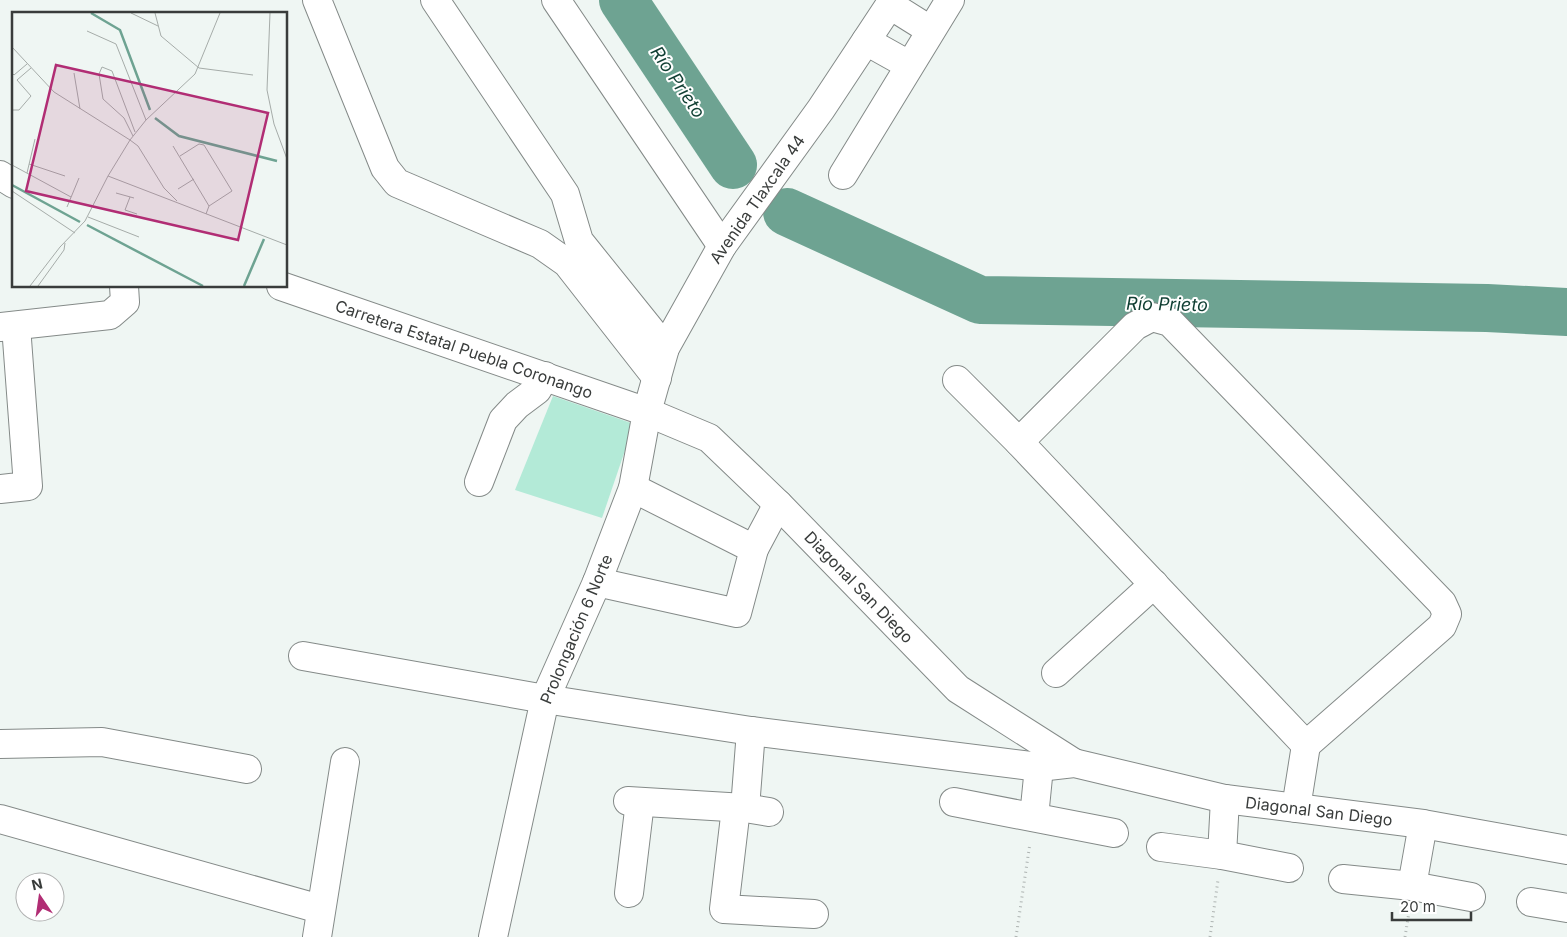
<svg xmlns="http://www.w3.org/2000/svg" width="1567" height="937" font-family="Inter,sans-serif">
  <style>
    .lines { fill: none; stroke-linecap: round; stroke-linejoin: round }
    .river { stroke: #6ea392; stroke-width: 48 }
    .building { fill: #b3ead7 }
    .minor-casing { stroke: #848a88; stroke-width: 30 }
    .major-casing { stroke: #848a88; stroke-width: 30 }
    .path { stroke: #aeb4b2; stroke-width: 3; stroke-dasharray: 1 4; stroke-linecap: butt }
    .minor { stroke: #fff; stroke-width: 28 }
    .major { stroke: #fff; stroke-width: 28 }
    .labels { text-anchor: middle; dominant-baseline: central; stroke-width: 4; stroke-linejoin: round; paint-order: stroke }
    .street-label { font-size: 16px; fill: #393c3b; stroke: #fff }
    .water-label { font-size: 18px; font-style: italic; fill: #103f33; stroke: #fff }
    .inset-river { fill: none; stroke: #6ea392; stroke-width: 2.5 }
    .inset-road { fill: none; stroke: #a6aca9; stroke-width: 1 }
    .view { fill: #b12d74; fill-opacity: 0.15; stroke: #b12d74; stroke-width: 2.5 }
    .inset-edge { fill: none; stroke: #393c3b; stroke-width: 2.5 }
  </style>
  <rect width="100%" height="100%" fill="#eff6f3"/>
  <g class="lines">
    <g class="river">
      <path d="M623 0 733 165"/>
      <path d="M787 212 980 300 1487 308 1567 312"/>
    </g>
  </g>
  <path class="building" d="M553 396 634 424 602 518 515 490Z"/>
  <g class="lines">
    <g class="minor-casing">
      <g id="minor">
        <path d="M317 0 385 168 397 183 540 244 567 263 657 378"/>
        <path d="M435 0 565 194 579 241 665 348"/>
        <path d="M556 0 722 246"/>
        <path d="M893 0 821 109 722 246 665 348 647 412 709 438 778 504 958 689 1074 763"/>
        <path d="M890 5 930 30"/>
        <path d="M866 41 909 65"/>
        <path d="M843 175 950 0"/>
        <path d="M0 327 110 315 125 302 124 286"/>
        <path d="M957 380 1019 442 1306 745 1296 808"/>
        <path d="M1019 442 1135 326 1152 317 1170 322 1442 603 1447 614 1442 626 1306 745"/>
        <path d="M479 482 503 420 517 405 537 390 545 376"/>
        <path d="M0 489 28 486 16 326"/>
        <path d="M754 549 778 504"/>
        <path d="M597 582 737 613 754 549 633 488"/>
        <path d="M303 656 545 699 751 731 1039 767 1074 763 1225 799 1423 824 1567 850"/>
        <path d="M1056 673 1154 584"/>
        <path d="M0 744 102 742 247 769"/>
        <path d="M628 801 745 808 769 812"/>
        <path d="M954 802 1114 833"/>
        <path d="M736 808 724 909 814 914"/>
        <path d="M745 808 751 731"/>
        <path d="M1034 817 1039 767"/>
        <path d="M0 819 320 909"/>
        <path d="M1161 847 1222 855 1289 868"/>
        <path d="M1222 855 1225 799"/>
        <path d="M1343 879 1412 886 1471 897"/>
        <path d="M1412 886 1423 824"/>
        <path d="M629 893 640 802"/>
        <path d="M1531 902 1567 908"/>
        <path d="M317 937 345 762"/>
      </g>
    </g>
    <g class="major-casing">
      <g id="major">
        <path d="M0 175 14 184"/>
        <path d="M281 286 647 412 633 488 597 582 545 699 493 937"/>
      </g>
    </g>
    <g class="path">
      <path d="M1016 937 1030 843"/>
      <path d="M1210 937 1218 880"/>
      <path d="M1405 937 1409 912"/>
    </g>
    <use href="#minor" class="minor"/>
    <use href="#major" class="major"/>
  </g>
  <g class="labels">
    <g class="street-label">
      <text transform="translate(757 199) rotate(-55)">Avenida Tlaxcala 44</text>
      <text transform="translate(464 349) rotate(19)">Carretera Estatal Puebla Coronango</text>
      <text transform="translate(859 587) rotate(46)">Diagonal San Diego</text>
      <text transform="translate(576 629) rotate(-67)">Prolongación 6 Norte</text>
      <text transform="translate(1319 811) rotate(7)">Diagonal San Diego</text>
    </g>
    <g class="water-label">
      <text transform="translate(678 82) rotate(56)">Río Prieto</text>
      <text transform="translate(1167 304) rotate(1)">Río Prieto</text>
    </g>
  </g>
  <g transform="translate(12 12)">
    <rect width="275" height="275" fill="#eff6f3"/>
    <path class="inset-river" d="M79 1 108 18 138 98M143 106 167 124 265 149M0 173 68 210M75 213 191 274M232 274 252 227"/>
    <path class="inset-road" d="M119 1 146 14M143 1 149 24 187 56 241 63M258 1 255 78 262 112 275 147M75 19 104 32 134 108M0 35 42 80 118 128 96 164 73 209 48 235 18 274M0 61 2 63 15 52M62 61 68 97M0 98H7L19 84 5 68 19 56M121 124 112 106 91 87 87 62 90 55 100 59 123 120M161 134 197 194 194 202M168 144 187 132 192 133 220 179 197 194M17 152 53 164M0 153 59 185M15 161 23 127M96 164 275 233M166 177 182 167M0 179 63 221M104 181 122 186M118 185 113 198 125 202M165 189 152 176 126 134 118 128 134 108 183 62 208 1M55 195 67 166M76 205 127 225M26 274 52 238 53 231"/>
    <path class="view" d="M44 53 256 101 226 228 14 179Z"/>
    <rect width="275" height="275" class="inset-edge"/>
  </g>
  <g transform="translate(40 897) rotate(347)"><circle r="24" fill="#ffffff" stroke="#b0b1b1"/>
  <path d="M0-4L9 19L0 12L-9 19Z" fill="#b12d74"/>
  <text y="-8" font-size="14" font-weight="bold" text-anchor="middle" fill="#393c3b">N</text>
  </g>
  <path d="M1392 912v8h79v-8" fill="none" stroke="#393c3b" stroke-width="2.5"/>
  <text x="1400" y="912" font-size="15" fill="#393c3b" stroke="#ffffff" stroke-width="4" paint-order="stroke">20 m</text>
</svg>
